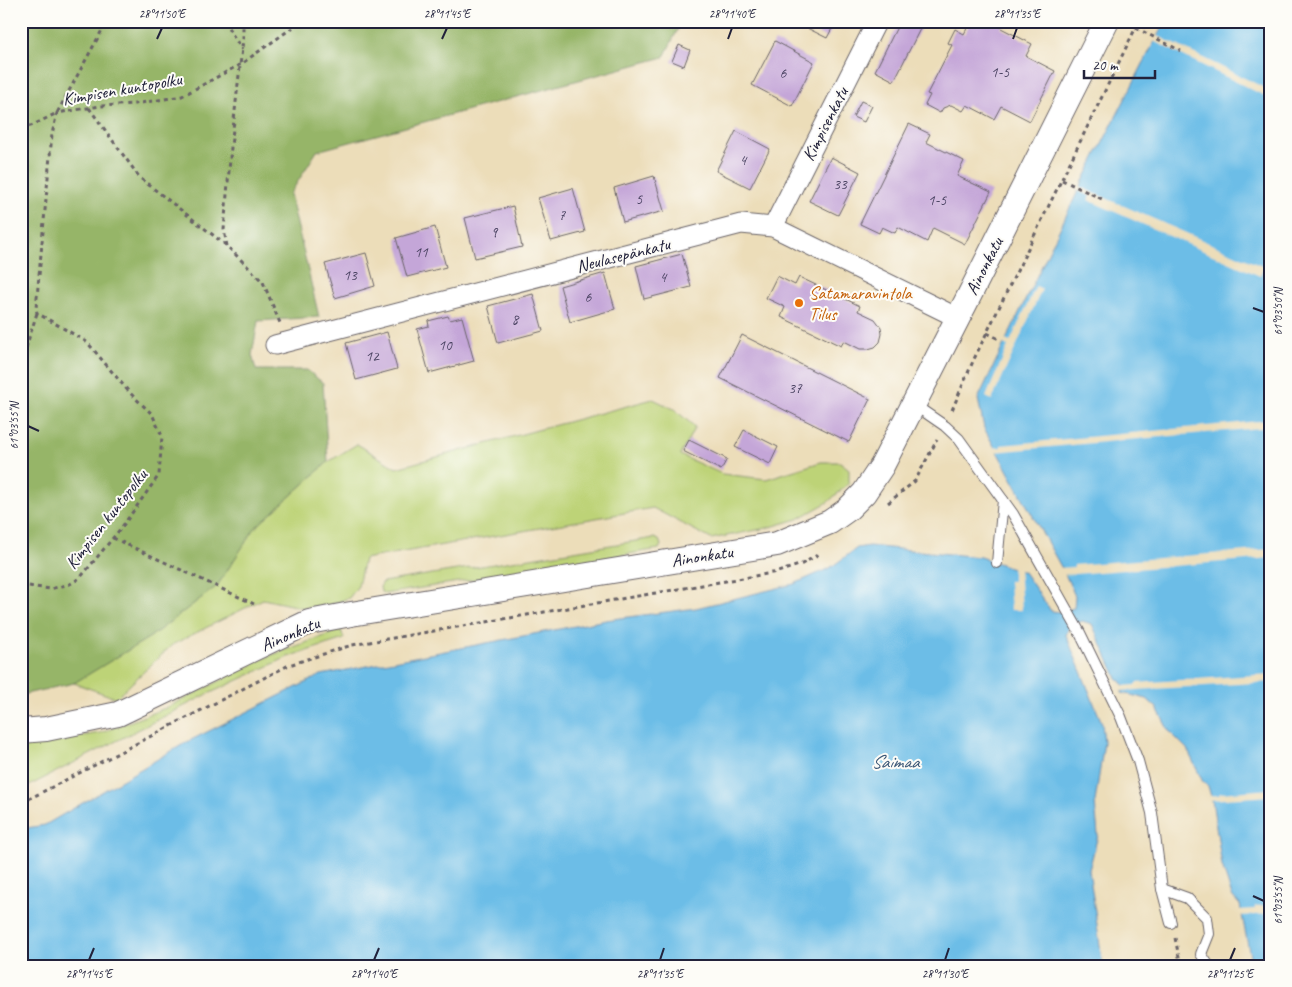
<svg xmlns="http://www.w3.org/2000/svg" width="1292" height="987" font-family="Caveat,sans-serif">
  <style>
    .green { fill: #bdd377; stroke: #707a59 }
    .forest { fill: #96b568; stroke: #5c6c52 }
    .water { fill: #6cbde7; stroke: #477091 }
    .pier { fill: #ecddb9 }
    .building { fill: #c4a6d8 }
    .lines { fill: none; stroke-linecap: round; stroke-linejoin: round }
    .service-casing { stroke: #696367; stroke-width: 12 }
    .minor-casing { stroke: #696367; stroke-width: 21 }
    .tertiary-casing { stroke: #696367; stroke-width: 26 }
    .path { stroke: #696367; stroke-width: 3; stroke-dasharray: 4 4; stroke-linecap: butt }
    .service { stroke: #fff; stroke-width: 10 }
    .minor { stroke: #fff; stroke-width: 19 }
    .tertiary { stroke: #fff; stroke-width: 24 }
    .ticks { fill: none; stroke: #22223b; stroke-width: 2 }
    .food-dot { fill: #e8710a; stroke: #fdfcf7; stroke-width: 2 }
    .labels { text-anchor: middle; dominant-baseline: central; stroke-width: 4; stroke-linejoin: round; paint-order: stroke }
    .number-label { font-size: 15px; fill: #4a4362 }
    .street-label { font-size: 18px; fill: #22223b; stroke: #fdfcf7 }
    .food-label { font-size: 18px; fill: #c56008; stroke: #fdfcf7; text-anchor: start }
    .water-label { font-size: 19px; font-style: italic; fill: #3c5877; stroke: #fdfcf7 }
    .neatline { fill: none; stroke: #22223b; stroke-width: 2 }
    .ticks-label { font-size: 12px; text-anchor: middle; fill: #22223b }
  </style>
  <rect width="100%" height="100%" fill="#fdfcf7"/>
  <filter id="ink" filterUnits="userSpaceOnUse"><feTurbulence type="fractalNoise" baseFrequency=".02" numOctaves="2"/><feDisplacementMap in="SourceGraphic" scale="10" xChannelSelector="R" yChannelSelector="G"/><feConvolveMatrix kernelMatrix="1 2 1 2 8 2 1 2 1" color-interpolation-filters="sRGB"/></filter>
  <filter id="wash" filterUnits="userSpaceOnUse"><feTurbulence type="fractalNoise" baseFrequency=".0096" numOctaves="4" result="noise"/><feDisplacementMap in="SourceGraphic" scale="20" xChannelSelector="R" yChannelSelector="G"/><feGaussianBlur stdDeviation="1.12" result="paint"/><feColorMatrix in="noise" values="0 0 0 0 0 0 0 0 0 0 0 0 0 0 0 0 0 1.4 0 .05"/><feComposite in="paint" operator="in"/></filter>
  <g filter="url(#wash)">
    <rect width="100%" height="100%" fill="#ecddb9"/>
    <g class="green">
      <path d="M653 399 674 409 695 427 680 455 722 474 766 479 821 462H840L849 469V483L828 502 798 519 767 528 711 539 653 508 364 559 358 586 349 598 329 605 304 608 263 599 172 645 116 698 74 683 150 637 217 586 255 528 328 462 357 444 396 468Z"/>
      <path d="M654 538 659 540 661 545 659 549 385 594 381 592 380 587 383 582Z"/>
      <path d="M341 630 344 639 288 657 204 696 21 790V747L25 745 100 733 168 707 269 656Z"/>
    </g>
    <path class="forest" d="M21 21H682L664 57 317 151 290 194 319 317 258 321 252 355 256 370H307L323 383 328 462 255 528 217 586 150 637 74 683 21 695Z"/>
    <path class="water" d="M1165 21H1271V966H1252L1240 905 1232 896 1222 866 1212 800 1208 786 1203 782 1187 749 1169 731 1157 708 1147 699 1122 693V691L1127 690 1121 681 1118 680 1092 624 1082 621 1069 627 1066 635 1102 723 1104 742 1095 802 1098 835 1089 870 1103 966H21V829L45 825 187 742 321 675 606 620 696 608 794 584 830 568 857 548 869 546 980 557 1024 572 1051 611 1061 612 1074 608 1075 596 1065 574 984 428 978 399 1005 342 1080 187Z"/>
    <g class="pier">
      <path d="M1156 35 1271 91V99L1153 41Z"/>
      <path d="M1078 186 1264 267 1260 276 1088 200 1090 196 1076 190Z"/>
      <path d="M1036 286 1042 289 992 400 986 397 1008 346 1001 343 1003 339 1010 342Z"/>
      <path d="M1271 420V427L994 452 992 448 1001 447V445Z"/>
      <path d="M1271 549V558L1062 575 1058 568 1074 567V565Z"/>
      <path d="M1012 565 1019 567 1022 610H1011L1009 581H1013Z"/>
      <path d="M1271 674V682L1120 691 1123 689 1121 686 1136 685V683Z"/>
      <path d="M1271 789V796L1209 800 1208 796 1219 795 1220 793Z"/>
      <path d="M1271 905V914L1239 916 1238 910 1255 909V906Z"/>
    </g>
    <g id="blocks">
      <g class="building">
        <path d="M793 21H836L827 38Z"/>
        <path d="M900 21H924L894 81 875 71Z"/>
        <path d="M971 21H1005L1001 28 1032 44 1026 56 1055 71 1030 121 1001 106 994 119 967 105 963 111 951 105 943 108 940 113 925 105 930 95 927 94 952 45 948 43 955 29 964 34Z"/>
        <path d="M775 41 814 62 792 106 752 85Z"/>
        <path d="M679 45 690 50 684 66 672 61Z"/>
        <path d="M861 101 872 106 864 122 853 117Z"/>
        <path d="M909 124 930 134 926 142 964 161 957 176 991 192 965 244 933 228 927 242 898 227 895 233 882 227 879 233 860 224Z"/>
        <path d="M736 131 770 149 750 188 716 171Z"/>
        <path d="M831 157 860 172 838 215 809 201Z"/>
        <path d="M654 176 664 211 623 222 614 188Z"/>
        <path d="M573 188 585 232 551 241 538 198Z"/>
        <path d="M513 206 522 247 475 258 465 218Z"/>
        <path d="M435 227 446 267 407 277 396 238Z"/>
        <path d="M366 253 375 286 335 298 325 264Z"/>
        <path d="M682 254 691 287 644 299 636 266Z"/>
        <path d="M605 273 615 309 570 322 560 286Z"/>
        <path d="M777 276 795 285 799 277 860 306 858 311 875 319 881 327 882 334 880 342 875 347 868 349H860L844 341 841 346 781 317 785 307 766 298Z"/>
        <path d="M533 294 543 331 498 343 488 306Z"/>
        <path d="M448 316 450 320 462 317 474 361 429 373 417 329 429 326 428 321Z"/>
        <path d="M387 332 397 369 356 380 346 343Z"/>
        <path d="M742 335 870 399 849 442 720 378Z"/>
        <path d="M744 430 778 447 770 464 735 447Z"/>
        <path d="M689 440 727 459 721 470 683 451Z"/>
      </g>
    </g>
  </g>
  <g filter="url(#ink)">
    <use href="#blocks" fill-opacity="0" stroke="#696367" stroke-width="1"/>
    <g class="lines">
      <g class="service-casing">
        <g id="service">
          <path d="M913 404 945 426 959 439 1013 514 1080 633 1121 717 1138 761 1152 813 1162 889 1171 923"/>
          <path d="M997 563 1003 500"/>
          <path d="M1162 889 1187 898 1207 918 1209 934 1201 954 1209 966"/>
        </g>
      </g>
      <g class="minor-casing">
        <g id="minor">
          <path d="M773 227 877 21"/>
          <path d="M275 345 741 224 773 227 958 318"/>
        </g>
      </g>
      <g class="tertiary-casing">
        <path id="tertiary" d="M21 731 46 729 118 714 309 622 351 614 777 544 830 522 847 510 864 493 882 466 966 302 1107 21"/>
      </g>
      <g class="path">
        <path d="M224 21 242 50"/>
        <path d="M1136 28 1181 51"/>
        <path d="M89 108 140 178 227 246 263 282 280 323"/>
        <path d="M21 125 31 126 57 113 107 21"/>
        <path d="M1062 180 1102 199"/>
        <path d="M227 246 224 230 231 147 243 39V21"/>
        <path d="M987 333 999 339"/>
        <path d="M21 363 37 313"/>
        <path d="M952 410 974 359 1139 21"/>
        <path d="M888 503 915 481 937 440"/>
        <path d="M113 538 254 604"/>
        <path d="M21 585 50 589 70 584 80 578 122 527 159 475 162 436 152 414 129 392 87 342 37 313 36 308 52 134 57 113 100 106 135 104 182 96 241 64 302 21"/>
        <path d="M21 803 289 665 352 645 778 572 802 564 819 554"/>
        <path d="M1175 938 1181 966"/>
      </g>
      <use href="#service" class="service"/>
      <use href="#minor" class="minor"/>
      <use href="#tertiary" class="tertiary"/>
    </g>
  </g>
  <path class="ticks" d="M157 39 162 28M442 39 447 28M728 39 732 28M1013 39 1017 28M1253 308 1264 312M28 426 39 431M1253 896 1264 901M89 960 94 948M374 960 379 948M660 960 664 948M945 960 949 948M1230 960 1235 948"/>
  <circle class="food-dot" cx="799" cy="303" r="5"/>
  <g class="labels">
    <g class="number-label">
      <text x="1000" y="72">1-5</text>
      <text x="783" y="73">6</text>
      <text x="743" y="160">4</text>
      <text x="840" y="184">33</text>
      <text x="639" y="199">5</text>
      <text x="937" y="200">1-5</text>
      <text x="562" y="215">7</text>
      <text x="494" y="232">9</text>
      <text x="421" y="252">11</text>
      <text x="350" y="275">13</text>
      <text x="663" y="277">4</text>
      <text x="588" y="297">6</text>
      <text x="515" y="319">8</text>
      <text x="445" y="345">10</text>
      <text x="372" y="356">12</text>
      <text x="795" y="388">37</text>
    </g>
    <g class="street-label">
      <text transform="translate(122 89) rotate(-10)">Kimpisen kuntopolku</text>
      <text transform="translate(825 124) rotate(-63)">Kimpisenkatu</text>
      <text transform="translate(623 255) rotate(-14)">Neulasepänkatu</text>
      <text transform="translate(984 266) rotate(-63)">Ainonkatu</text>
      <text transform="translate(106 519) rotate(-52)">Kimpisen kuntopolku</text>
      <text transform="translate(702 556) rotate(-9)">Ainonkatu</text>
      <text transform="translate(290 634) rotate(-23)">Ainonkatu</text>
    </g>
    <g class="food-label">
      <text x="809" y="293">Satamaravintola<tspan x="809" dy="21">Tilus</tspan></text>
    </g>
    <g class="water-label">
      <text x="895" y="762">Saimaa</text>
    </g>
  </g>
  <rect width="1292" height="987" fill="none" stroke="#fdfcf7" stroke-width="55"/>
  <path d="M1084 70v8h71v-8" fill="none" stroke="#22223b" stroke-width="2.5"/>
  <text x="1092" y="70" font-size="15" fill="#22223b" stroke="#fdfcf7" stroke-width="4" paint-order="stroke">20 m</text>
  <rect x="28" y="28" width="1236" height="932" class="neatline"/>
  <g class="ticks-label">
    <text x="162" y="18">28°11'50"E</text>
    <text x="447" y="18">28°11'45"E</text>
    <text x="732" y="18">28°11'40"E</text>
    <text x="1017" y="18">28°11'35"E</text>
    <text transform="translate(1278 312) rotate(-90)" y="4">61°03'50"N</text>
    <text transform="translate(14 426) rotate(-90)" y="4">61°03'55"N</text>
    <text transform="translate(1278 901) rotate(-90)" y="4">61°03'55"N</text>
    <text x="89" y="978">28°11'45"E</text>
    <text x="374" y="978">28°11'40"E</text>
    <text x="660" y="978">28°11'35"E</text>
    <text x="945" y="978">28°11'30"E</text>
    <text x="1230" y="978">28°11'25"E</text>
  </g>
</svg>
